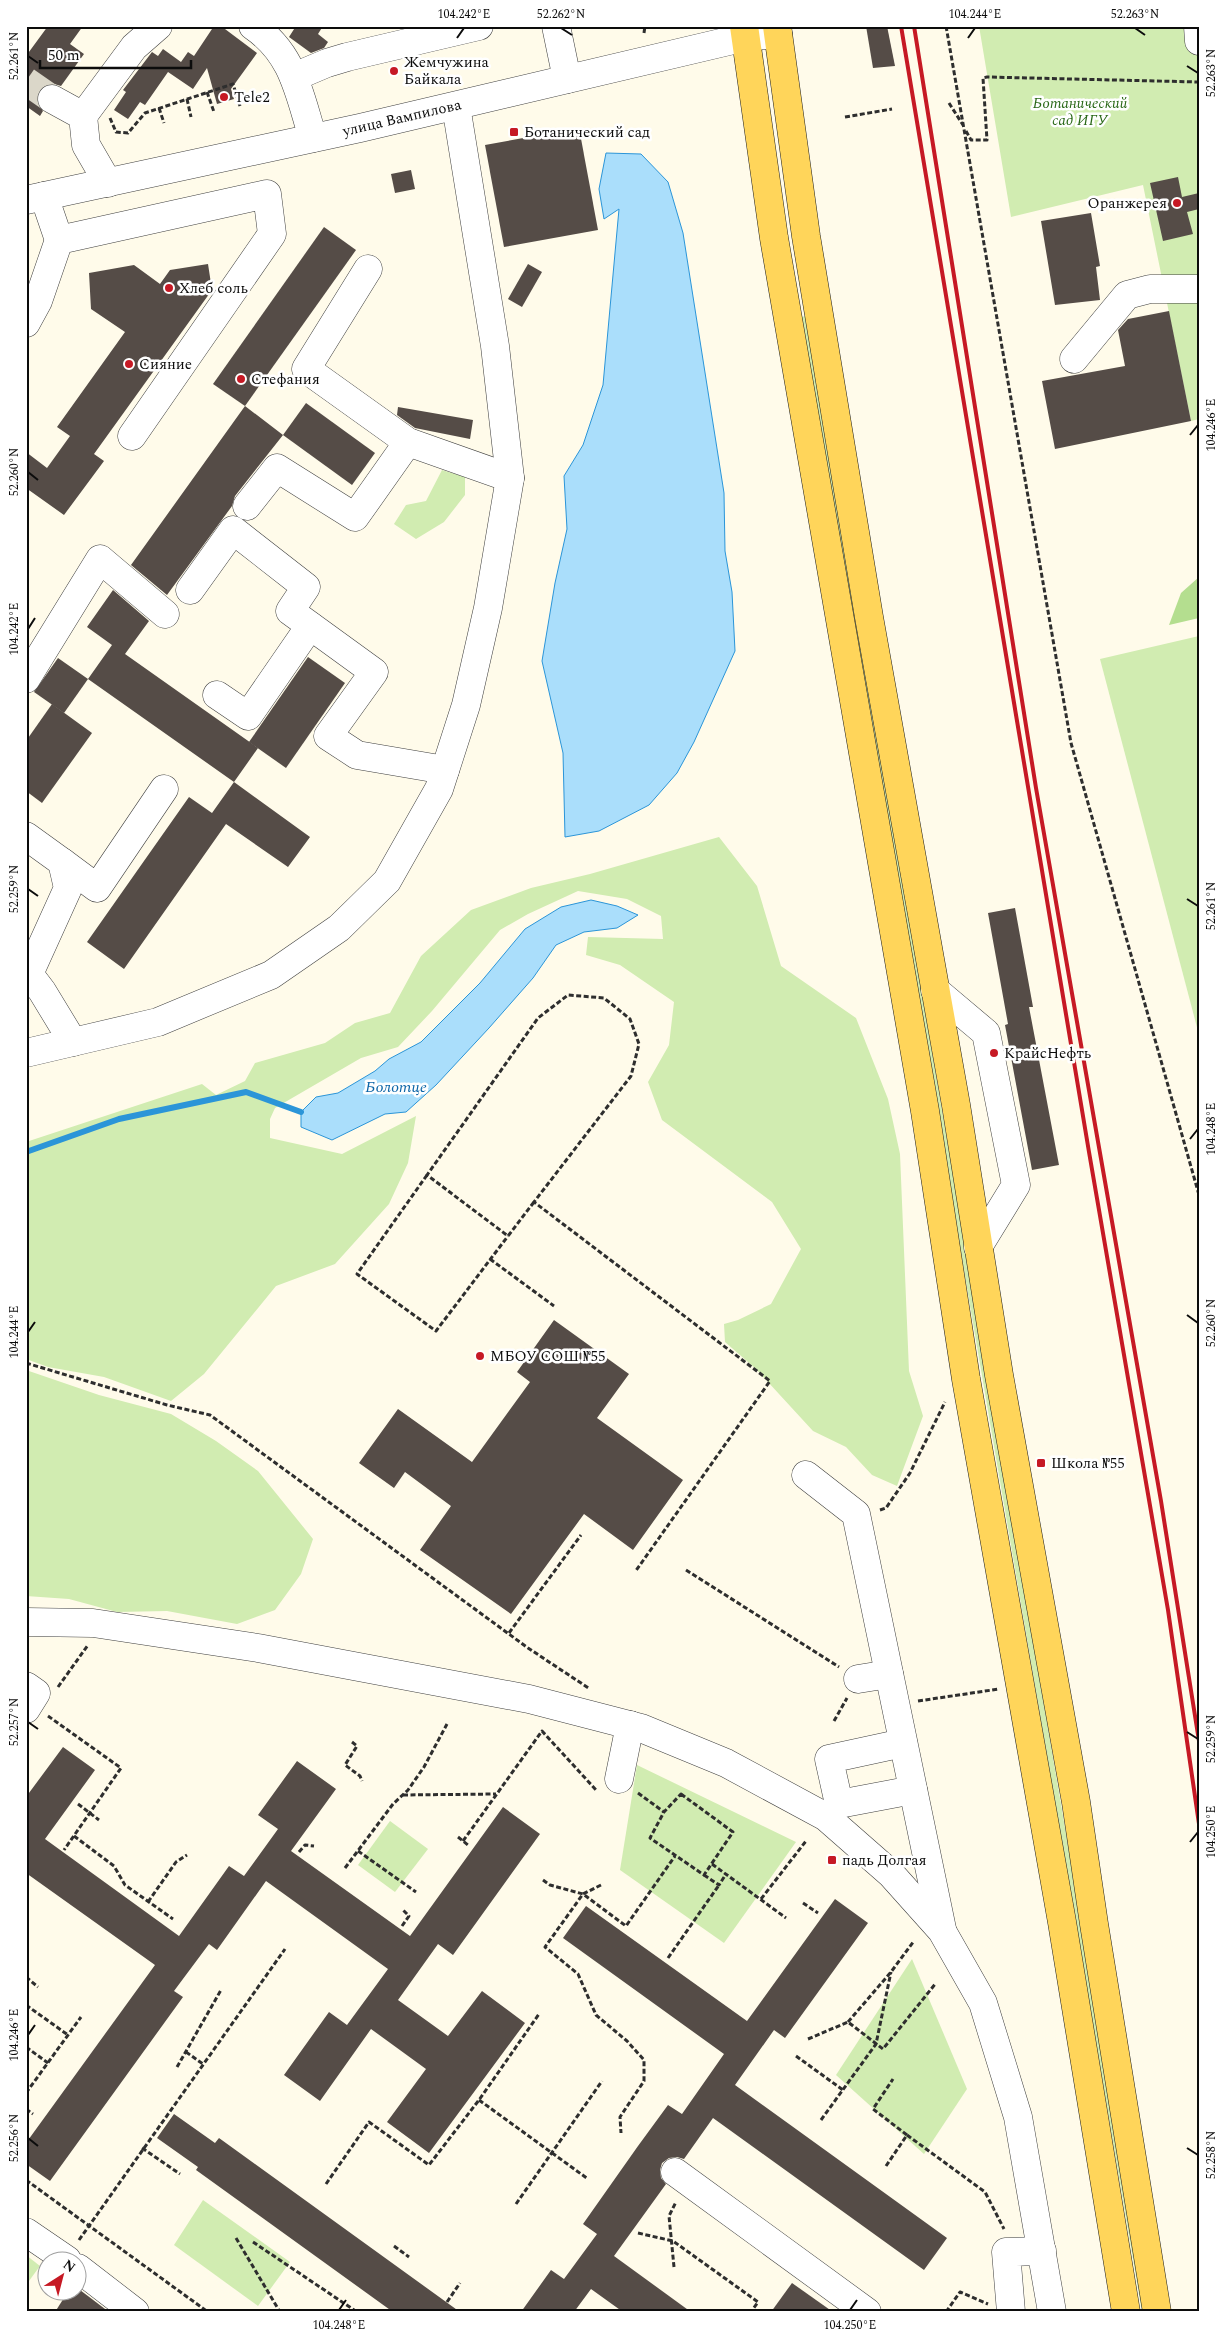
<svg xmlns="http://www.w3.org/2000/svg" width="1225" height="2338" font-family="Spectral,serif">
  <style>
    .green { fill: #d1ecb1 }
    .forest { fill: #b4de8f }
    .water { fill: #aadefb; stroke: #2b95d8 }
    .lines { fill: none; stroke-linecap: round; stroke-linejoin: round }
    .stream { stroke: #2b95d8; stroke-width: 6 }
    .building { fill: #554c47 }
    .minor-tunnel { stroke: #dbd7c9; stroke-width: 28; stroke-dasharray: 28 14; stroke-linecap: butt }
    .minor-casing { stroke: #3f3f3f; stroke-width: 29 }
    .major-casing { stroke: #1d1d1d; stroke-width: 29 }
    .path { stroke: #2e2e2e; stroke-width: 3; stroke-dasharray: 5 2.5; stroke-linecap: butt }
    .minor { stroke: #fff; stroke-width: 28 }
    .major { stroke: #ffd55a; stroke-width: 28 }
    .rail { stroke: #c61924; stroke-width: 4 }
    .ticks { fill: none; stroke: #0c0c0c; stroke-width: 2 }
    .poi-dot { fill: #c61924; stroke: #fff; stroke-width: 2 }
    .labels { text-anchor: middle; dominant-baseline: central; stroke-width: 5; stroke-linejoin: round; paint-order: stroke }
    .poi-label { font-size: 15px; fill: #0c0c0c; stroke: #fff; text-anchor: start }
    .park-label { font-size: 15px; font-style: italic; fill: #296817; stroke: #fff }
    .street-label { font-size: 15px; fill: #0c0c0c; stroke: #fff }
    .water-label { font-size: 16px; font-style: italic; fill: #0c65a7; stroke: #fff }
    .neatline { fill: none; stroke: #0c0c0c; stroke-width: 2 }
    .ticks-label { font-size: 12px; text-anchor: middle; fill: #0c0c0c }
  </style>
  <rect width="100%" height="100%" fill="#fffbea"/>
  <g class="green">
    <path d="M979 26H1199V419L1191 421 1143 185 1011 217Z"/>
    <path d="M806 316 1148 2312H1142L801 317Z"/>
    <path d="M442 470 465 477V495L444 522 416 539 394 524 406 505 426 501Z"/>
    <path d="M1199 636V1035L1100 659Z"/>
    <path d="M719 837 757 886 781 966 856 1018 888 1099 900 1154 909 1371 923 1416 897 1486 872 1475 846 1447 813 1431 756 1369 725 1342 724 1324 738 1320 771 1304 801 1249 772 1202 662 1120 648 1082 669 1045 674 1002 620 965 586 955 588 937 663 939 661 916 627 899 578 891 528 914 500 930 432 1011 398 1047 361 1058 275 1108 270 1119V1138L342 1154 416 1116 408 1163 389 1204 335 1264 276 1286 204 1374 171 1401 104 1377 48 1367 26 1359V1142L202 1084 216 1095 245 1081 255 1063 325 1043 355 1023 390 1013 421 956 471 910 531 888 590 874Z"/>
    <path d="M26 1370 99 1395 171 1414 216 1441 258 1471 313 1539 301 1574 275 1610 237 1624 167 1611 117 1612 69 1599 26 1596Z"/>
    <path d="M637 1765 796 1842 724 1943 620 1870Z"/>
    <path d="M390 1821 428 1849 395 1892 358 1865Z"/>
    <path d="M912 1959 967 2089 924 2154 836 2075Z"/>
    <path d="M203 2200 290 2262 258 2306 174 2245Z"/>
    <path d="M26 2255 40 2266 26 2285Z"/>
  </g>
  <path class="forest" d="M1199 577V618L1169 625 1181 593Z"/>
  <g class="water">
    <path d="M606 153 641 154 668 182 683 233 724 493 725 551 732 592 735 651 694 742 677 773 649 805 599 831 565 837 563 753 542 661 555 583 567 529 564 476 583 445 603 385 619 209 604 219 599 189Z"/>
    <path d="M591 900 617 906 638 915 617 928 584 932 556 945 533 978 489 1028 436 1085 406 1112 385 1114 332 1140 301 1127V1112L316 1097 338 1093 375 1071 389 1059 421 1042 480 983 525 929 561 907Z"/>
  </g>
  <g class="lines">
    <path class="stream" d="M26 1152 119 1119 246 1092 301 1112"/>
  </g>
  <g class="building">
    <path d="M48 26H83L70 44 84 54 61 86 51 83 44 86 39 91 36 100 43 111 40 116 26 106V56Z"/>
    <path d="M214 26H221L257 53 231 89 234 99 217 104 207 68 193 89 168 72 145 105 140 102 128 119 114 110 126 92 123 90 152 52 158 56 163 49 181 62 188 52 194 56Z"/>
    <path d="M296 26H323L318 34 328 42 324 48 311 53 289 37Z"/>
    <path d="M866 26H887L895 66 873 68Z"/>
    <path d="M579 128 598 230 504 247 485 145Z"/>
    <path d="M411 170 415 189 395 193 391 174Z"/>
    <path d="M1178 177 1182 197 1199 193V209L1187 212 1193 234 1163 241 1150 183Z"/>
    <path d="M1091 213 1100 266 1096 267 1100 300 1055 305 1041 221Z"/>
    <path d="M324 227 356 250 245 406 213 384Z"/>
    <path d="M208 264 212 290 94 454 104 461 64 515 26 488V452L47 468 70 436 57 427 125 332 91 309 89 273 134 265 160 284 170 270Z"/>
    <path d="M528 264 542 272 522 307 508 299Z"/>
    <path d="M1169 311 1191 421 1055 449 1042 381 1125 366 1118 330 1128 319Z"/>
    <path d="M306 403 375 453 352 485 283 435Z"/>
    <path d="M245 406 283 435 235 496 232 506 167 595 131 565Z"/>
    <path d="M398 407 473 420 470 439 415 428 397 415Z"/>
    <path d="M113 590 149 621 125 654 258 748 234 782 88 679 112 645 87 627Z"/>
    <path d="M308 657 345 683 286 768 249 742Z"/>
    <path d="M58 658 88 679 64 713 34 692Z"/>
    <path d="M52 704 92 733 42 803 26 791V741Z"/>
    <path d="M234 782 310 837 288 867 226 824 124 969 87 942 189 797 212 813Z"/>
    <path d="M1015 908 1033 1007H1029L1059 1165 1032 1170 1005 1025 1008 1024 988 913Z"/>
    <path d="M554 1320 629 1374 597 1418 683 1480 633 1550 584 1514 511 1614 420 1550 451 1506 405 1472 394 1488 359 1463 398 1409 472 1462 530 1382 517 1372Z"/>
    <path d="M63 1747 95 1770 45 1839 179 1936 229 1866 244 1876 278 1829 258 1815 297 1761 336 1789 291 1851 410 1936 503 1807 540 1834 453 1955 438 1944 398 2000 448 2036 482 1991 525 2023 429 2153 387 2122 426 2069 371 2029 320 2101 284 2075 329 2012 347 2025 388 1969 266 1881 217 1950 209 1944 174 1991 183 1997 50 2181 26 2164V2143L155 1965 26 1873V1797Z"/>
    <path d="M835 1899 868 1923 785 2038 774 2030 735 2085 947 2238 924 2270 713 2118 684 2159 677 2157 669 2158 662 2163 660 2170 661 2178 666 2184 614 2256 691 2312H623L591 2289 574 2312H521L551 2270 564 2279 597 2234 583 2224 638 2146 668 2105 682 2114 724 2054 563 1938 586 1906 747 2021Z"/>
    <path d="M174 2114 215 2143 219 2138 460 2312H393L196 2170 198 2167 157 2138Z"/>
    <path d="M792 2283 833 2312H771Z"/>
    <path d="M69 2290H80L109 2312H55Z"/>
  </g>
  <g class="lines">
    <path class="minor-tunnel" d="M26 81 52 99"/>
    <g class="minor-casing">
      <g id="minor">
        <path d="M253 26C294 54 299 94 313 138"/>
        <path d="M556 26 567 79"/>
        <path d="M1198 26 1199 41"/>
        <path d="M294 77 327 63 347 57 479 26"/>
        <path d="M52 99 83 116 86 145 108 183"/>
        <path d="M83 116 134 47 158 26"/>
        <path d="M44 196 59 240 267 194 272 234 132 436"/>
        <path d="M26 200 360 128 746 37 778 34"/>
        <path d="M368 269 306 369 408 442 510 478"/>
        <path d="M26 323 38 301 59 240"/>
        <path d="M1074 359 1127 295 1150 289H1199"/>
        <path d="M247 506 277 468 355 517 408 442"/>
        <path d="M190 590 233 530 306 587 290 611 374 672 328 736 357 755 445 770"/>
        <path d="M26 679 100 559 165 614"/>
        <path d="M217 695 248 716 310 626"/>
        <path d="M26 836 62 862 68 888 29 974"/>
        <path d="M62 862 97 888 164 789"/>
        <path d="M26 973 29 974 42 991 73 1042"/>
        <path d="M935 990 986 1033 1016 1185 978 1247"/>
        <path d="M26 1053 158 1022 271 975 339 928 387 881 439 789 466 705 488 608 510 478 495 346 456 106"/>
        <path d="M806 1475 856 1514 942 1929"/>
        <path d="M26 1622 93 1623 258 1648 529 1699 641 1728 726 1763 826 1817 891 1874 942 1931 983 2003 1018 2117 1052 2312"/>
        <path d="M858 1679 889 1674"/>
        <path d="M26 1686 36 1693 26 1709"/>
        <path d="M903 1743 829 1759 839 1804 913 1790"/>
        <path d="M619 1779 630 1725"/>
        <path d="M675 2172 867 2312"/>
        <path d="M26 2232 67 2260"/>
        <path d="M78 2268 135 2312"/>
        <path d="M1011 2312 1006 2252 1042 2251"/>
      </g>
    </g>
    <g class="major-casing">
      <g id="major">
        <path d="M744 26 774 238 925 1111 966 1379 1062 1922 1126 2312"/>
        <path d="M777 26 806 236 869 617 956 1105 999 1375 1076 1802 1094 1924 1157 2312"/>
      </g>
    </g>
    <g class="path">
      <path d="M671 26V27"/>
      <path d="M946 26 1071 743 1199 1195"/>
      <path d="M644 33 645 26"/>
      <path d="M408 78 410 86"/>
      <path d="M207 92 214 112"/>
      <path d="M187 99 191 117"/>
      <path d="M949 103 963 125"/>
      <path d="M159 108 164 123"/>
      <path d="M845 117 892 109"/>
      <path d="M110 118 116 132 128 133 145 113 233 84 240 106"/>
      <path d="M966 131 971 140H987L983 78 987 77 1199 82"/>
      <path d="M427 1175 357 1274 436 1331 508 1236"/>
      <path d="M534 1202 508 1236 427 1175 538 1018 568 995 604 998 630 1019 639 1044 631 1076 534 1202 770 1381 635 1572"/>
      <path d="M490 1259 554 1306"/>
      <path d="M26 1363 167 1405 210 1415 528 1648 590 1689"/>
      <path d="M880 1510 886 1508 910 1473 945 1402"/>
      <path d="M686 1570 839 1667"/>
      <path d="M509 1633 581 1535"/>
      <path d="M58 1687 88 1645"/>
      <path d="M918 1701 999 1689"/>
      <path d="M48 1716 121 1768 64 1850"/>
      <path d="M834 1721 847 1698"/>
      <path d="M352 1742 357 1746 345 1765 360 1776 362 1781"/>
      <path d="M638 1793 664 1812"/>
      <path d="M681 1794 733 1832 704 1875 650 1838 664 1812Z"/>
      <path d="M403 1795 496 1794"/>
      <path d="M78 1804 99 1820"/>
      <path d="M74 1836 114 1866 125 1885 173 1919"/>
      <path d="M458 1837 468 1845"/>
      <path d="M463 1841 542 1731 597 1791"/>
      <path d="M358 1851 416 1892"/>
      <path d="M299 1852 305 1845 314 1846"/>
      <path d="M712 1864 786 1918"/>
      <path d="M345 1868 393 1804 408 1790 424 1767 447 1724"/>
      <path d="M704 1875 719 1885 726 1874"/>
      <path d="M543 1880 550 1885 583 1894 626 1926 675 1856"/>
      <path d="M601 1885 583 1894 545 1947 578 1974 596 2015 627 2041 644 2060V2081L620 2117 621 2133"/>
      <path d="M761 1899 806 1841"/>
      <path d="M148 1902 176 1862 187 1855"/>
      <path d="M803 1903 818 1913"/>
      <path d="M402 1926 409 1916 403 1910"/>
      <path d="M668 1958 719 1885"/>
      <path d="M26 1977 38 1987"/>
      <path d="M26 2005 68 2035"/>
      <path d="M848 2022 891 1972 914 1941"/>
      <path d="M808 2039 848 2022 883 2049 936 1983"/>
      <path d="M26 2047 48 2063"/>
      <path d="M186 2052 203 2064"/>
      <path d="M796 2056 843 2090"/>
      <path d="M177 2067 221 1990"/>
      <path d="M26 2093 81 2017"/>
      <path d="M479 2100 588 2179"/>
      <path d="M26 2109 33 2114"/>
      <path d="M821 2120 876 2044 891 1972"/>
      <path d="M907 2135 985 2192 1004 2229"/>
      <path d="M142 2148 180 2174"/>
      <path d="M886 2166 907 2135 873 2109 893 2079"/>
      <path d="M26 2180 208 2312"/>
      <path d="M326 2184 369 2122 429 2165 479 2100 539 2014"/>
      <path d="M516 2204 602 2081"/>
      <path d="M638 2233 673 2241 758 2302 751 2312"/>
      <path d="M236 2238 280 2312"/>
      <path d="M79 2240 285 1949"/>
      <path d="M253 2242 357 2312"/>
      <path d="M394 2246 409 2257"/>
      <path d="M674 2267 669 2216 676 2202"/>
      <path d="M447 2302 460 2283"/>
      <path d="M946 2312 960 2292 988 2304"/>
    </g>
    <use href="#minor" class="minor"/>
    <use href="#major" class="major"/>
    <g class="rail">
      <path d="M901 26 1089 1152 1168 1610 1199 1824"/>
      <path d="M914 26 1036 788 1161 1501 1199 1741"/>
    </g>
  </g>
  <path class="ticks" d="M561 28 572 35M1135 28 1145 35M457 38 464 28M968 38 975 28M28 56 38 63M1187 66 1198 73M1190 435 1198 425M28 472 38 480M28 629 35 618M28 889 38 896M1187 899 1198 906M1190 1139 1198 1129M1187 1315 1198 1323M28 1332 35 1322M28 1722 38 1729M1187 1732 1198 1739M1190 1842 1198 1832M28 2035 35 2025M28 2138 38 2146M1187 2148 1198 2155M339 2310 346 2300M850 2310 857 2300"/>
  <g class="poi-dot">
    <circle cx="394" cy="71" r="5"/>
    <circle cx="224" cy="97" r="5"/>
    <rect x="509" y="127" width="10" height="10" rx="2.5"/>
    <circle cx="1177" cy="203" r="5"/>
    <circle cx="169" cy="288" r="5"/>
    <circle cx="129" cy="364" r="5"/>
    <circle cx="241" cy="379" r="5"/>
    <circle cx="994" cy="1053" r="5"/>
    <circle cx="480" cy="1356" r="5"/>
    <rect x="1036" y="1458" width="10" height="10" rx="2.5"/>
    <rect x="827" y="1855" width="10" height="10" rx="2.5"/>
  </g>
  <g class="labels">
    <g class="poi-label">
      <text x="404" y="62">Жемчужина<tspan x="404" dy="17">Байкала</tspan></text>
      <text x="234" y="97">Tele2</text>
      <text x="524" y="132">Ботанический сад</text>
      <text x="1167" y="203" text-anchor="end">Оранжерея</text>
      <text x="179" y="288">Хлеб соль</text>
      <text x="139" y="364">Сияние</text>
      <text x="251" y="379">Стефания</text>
      <text x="1004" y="1053">КрайсНефть</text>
      <text x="490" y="1356">МБОУ СОШ №55</text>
      <text x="1051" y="1463">Школа №55</text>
      <text x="842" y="1860">падь Долгая</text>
    </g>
    <g class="park-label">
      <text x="1080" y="103">Ботанический<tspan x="1080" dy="17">сад ИГУ</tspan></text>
    </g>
    <g class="street-label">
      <text transform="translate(402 118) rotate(-13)">улица Вампилова</text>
    </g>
    <g class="water-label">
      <text x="396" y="1087">Болотце</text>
    </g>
  </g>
  <rect width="1225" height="2338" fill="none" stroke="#ffffff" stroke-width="55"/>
  <g transform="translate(62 2276) rotate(36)"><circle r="24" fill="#ffffff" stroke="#9e9e9e"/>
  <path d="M0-4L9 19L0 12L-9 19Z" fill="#c61924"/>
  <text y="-8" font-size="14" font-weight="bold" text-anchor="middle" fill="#0c0c0c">N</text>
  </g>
  <path d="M40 60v8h151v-8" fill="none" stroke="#0c0c0c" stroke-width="2.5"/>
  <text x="48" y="60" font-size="15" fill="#0c0c0c" stroke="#ffffff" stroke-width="4" paint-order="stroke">50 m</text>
  <rect x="28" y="28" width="1170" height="2282" class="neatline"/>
  <g class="ticks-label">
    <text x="464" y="18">104.242°E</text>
    <text x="561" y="18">52.262°N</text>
    <text x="975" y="18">104.244°E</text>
    <text x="1135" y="18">52.263°N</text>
    <text transform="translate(14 56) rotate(-90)" y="4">52.261°N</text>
    <text transform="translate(1211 73) rotate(-90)" y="4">52.263°N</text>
    <text transform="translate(1211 425) rotate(-90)" y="4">104.246°E</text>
    <text transform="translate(14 472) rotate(-90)" y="4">52.260°N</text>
    <text transform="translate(14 629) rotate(-90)" y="4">104.242°E</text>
    <text transform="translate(14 889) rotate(-90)" y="4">52.259°N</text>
    <text transform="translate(1211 906) rotate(-90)" y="4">52.261°N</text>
    <text transform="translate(1211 1129) rotate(-90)" y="4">104.248°E</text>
    <text transform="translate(1211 1323) rotate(-90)" y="4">52.260°N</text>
    <text transform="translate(14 1332) rotate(-90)" y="4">104.244°E</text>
    <text transform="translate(14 1722) rotate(-90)" y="4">52.257°N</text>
    <text transform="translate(1211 1739) rotate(-90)" y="4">52.259°N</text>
    <text transform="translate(1211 1832) rotate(-90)" y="4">104.250°E</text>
    <text transform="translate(14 2035) rotate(-90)" y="4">104.246°E</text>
    <text transform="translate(14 2138) rotate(-90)" y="4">52.256°N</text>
    <text transform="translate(1211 2155) rotate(-90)" y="4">52.258°N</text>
    <text x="339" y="2329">104.248°E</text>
    <text x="850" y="2329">104.250°E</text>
  </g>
</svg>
